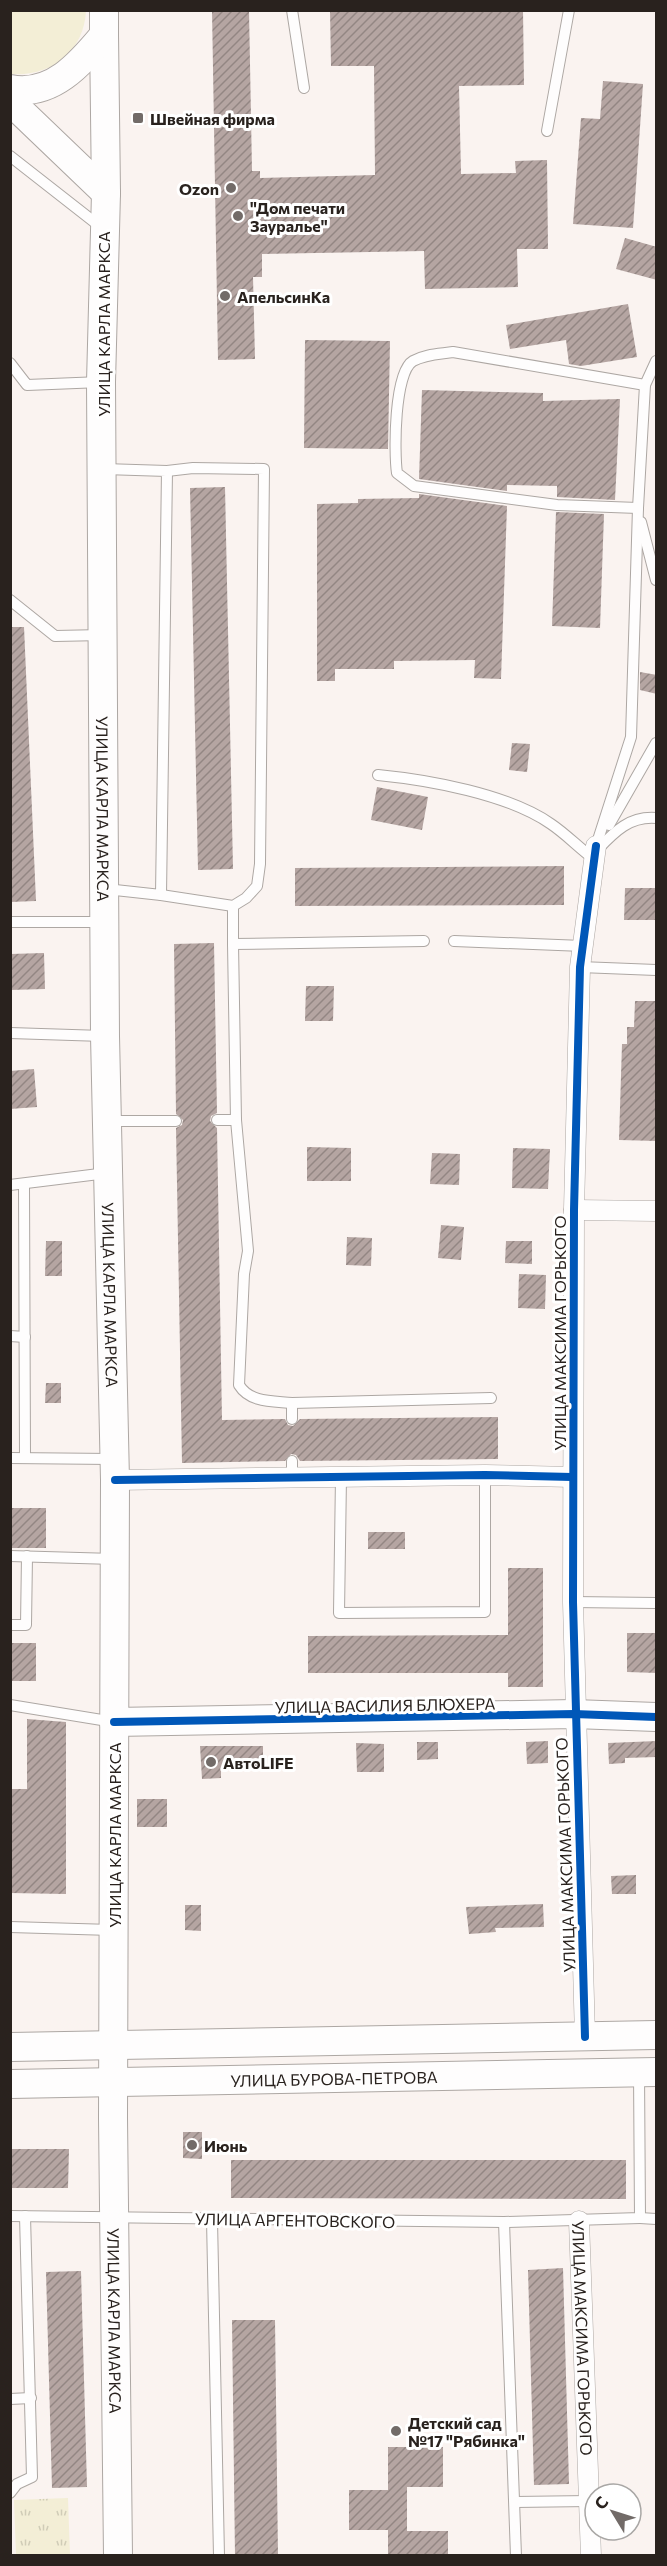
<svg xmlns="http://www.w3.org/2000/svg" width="667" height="2566" font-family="Commissioner,sans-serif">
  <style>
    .grass { fill: #f3eed6 }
    .park { fill: url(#park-tufts) }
    .building { fill: url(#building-hatch) }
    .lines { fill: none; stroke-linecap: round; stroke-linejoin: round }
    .lane-casing { stroke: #ada7a3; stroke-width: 12 }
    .street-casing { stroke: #ada7a3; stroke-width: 21 }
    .secondary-casing { stroke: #ada7a3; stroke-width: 30 }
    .lane { stroke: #fefdfd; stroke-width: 10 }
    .street { stroke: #fefdfd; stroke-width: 20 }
    .secondary { stroke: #fefdfd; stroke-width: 28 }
    .cycleway-casing { stroke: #fff; stroke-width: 11 }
    .cycleway { stroke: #0057b8; stroke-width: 8 }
    .poi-dot { fill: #726b68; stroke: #fff; stroke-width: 2 }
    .labels { text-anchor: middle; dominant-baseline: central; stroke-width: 6; stroke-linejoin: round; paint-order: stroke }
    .poi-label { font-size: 16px; font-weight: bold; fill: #29221e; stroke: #fff; text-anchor: start }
    .street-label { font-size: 16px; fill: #29221e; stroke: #fff }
  </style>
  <defs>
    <pattern id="park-tufts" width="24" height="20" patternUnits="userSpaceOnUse" patternTransform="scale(1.5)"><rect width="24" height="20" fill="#f3eed6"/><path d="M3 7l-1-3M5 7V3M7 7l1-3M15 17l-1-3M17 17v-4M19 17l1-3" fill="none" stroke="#d0ccb7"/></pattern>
    <pattern id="building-hatch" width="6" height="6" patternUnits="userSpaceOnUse" patternTransform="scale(1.5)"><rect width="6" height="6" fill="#b5a5a2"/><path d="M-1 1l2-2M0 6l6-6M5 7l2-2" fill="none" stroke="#938683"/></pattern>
  </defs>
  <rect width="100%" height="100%" fill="#faf3f0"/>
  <path class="grass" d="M11 11H86C84 52 50 77 11 74Z"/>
  <path class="park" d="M68 2498 70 2555H16L14 2500Z"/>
  <g class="building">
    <path d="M212 10H249L252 171H260V178L375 175 374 66H331L330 10H523L524 85 459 86 461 174 516 173 515 161 547 160 548 249H517L518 287 425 289 424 251 262 254V277H253L255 359 218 360Z"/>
    <path d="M603 81 643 84 633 228 573 224 581 118 600 119Z"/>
    <path d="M625 238 657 247V280L616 269Z"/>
    <path d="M628 304 637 357 581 366 569 364 566 340 510 349 506 325Z"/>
    <path d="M305 340 390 341 388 449 304 448Z"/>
    <path d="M422 390 543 393V401L620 399 615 500 557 497V486L507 485V491L419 479Z"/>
    <path d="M225 487 233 869 198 870 190 488Z"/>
    <path d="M419 494 507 506 501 679 474 678 475 660 394 661V669H335V681H317V504L358 503V499L419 498Z"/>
    <path d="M556 512 604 514 600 628 552 626Z"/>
    <path d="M10 627H24L36 901 10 902Z"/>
    <path d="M640 672 657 675V694L640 690Z"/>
    <path d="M512 743 530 744 527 772 509 770Z"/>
    <path d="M377 787 428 797 422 830 371 820Z"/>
    <path d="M564 866V905L295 906V868Z"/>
    <path d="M625 888H657V920H624Z"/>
    <path d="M214 943 217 1113 211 1116 210 1121 217 1128 222 1420 285 1419 288 1425 293 1426 300 1419 498 1417V1459L300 1461 296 1455 291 1454 285 1461 182 1463 176 1128 182 1125 183 1120 176 1114 174 944Z"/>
    <path d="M44 953 45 989 10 990V954Z"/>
    <path d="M306 986H334L333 1021H305Z"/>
    <path d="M635 1001H657V1141L619 1140 622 1044H627V1027H634Z"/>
    <path d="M34 1069 37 1107 10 1109V1071Z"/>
    <path d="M307 1147 351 1148V1181H307Z"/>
    <path d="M513 1148 550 1149 548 1189 512 1188Z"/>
    <path d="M432 1153 460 1154 459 1185 430 1184Z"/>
    <path d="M441 1225 464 1227 461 1260 438 1258Z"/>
    <path d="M347 1237 372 1238 371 1266 346 1265Z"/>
    <path d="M46 1241H62V1276H45Z"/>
    <path d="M506 1241H532V1264L505 1263Z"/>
    <path d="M519 1274 546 1275 545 1309 518 1308Z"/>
    <path d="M46 1383H61V1403H45Z"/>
    <rect x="10" y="1508" width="36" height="40"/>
    <rect x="368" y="1532" width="37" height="17"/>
    <path d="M508 1568H543V1687H508V1673H308V1636L508 1635Z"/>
    <path d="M627 1633H657V1673L627 1672Z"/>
    <rect x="10" y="1643" width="26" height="38"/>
    <path d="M27 1719 66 1722V1894L10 1893V1789H27Z"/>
    <path d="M548 1741V1763L527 1764 526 1742Z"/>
    <path d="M657 1741V1757L625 1758V1763L609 1764 608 1743Z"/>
    <path d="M417 1742H438V1759L417 1760Z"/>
    <path d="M356 1743 384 1744V1772H357Z"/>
    <path d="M200 1746H263V1766L221 1767V1778L202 1779Z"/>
    <rect x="137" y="1799" width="30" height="28"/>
    <path d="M636 1875V1894H612L611 1876Z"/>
    <path d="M543 1904 544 1927 495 1928 496 1932 469 1934 466 1907Z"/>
    <path d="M185 1905H201V1931L185 1930Z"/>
    <path d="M183 2132H202V2159L183 2158Z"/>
    <path d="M10 2149H69L68 2188H10Z"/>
    <path d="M231 2160H626V2199L231 2198Z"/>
    <path d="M563 2268 569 2484 534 2485 528 2270Z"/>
    <path d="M81 2271 87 2487 52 2488 46 2272Z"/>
    <path d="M232 2320H275L278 2556H235Z"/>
    <path d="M388 2447H443V2487H407V2531H448V2556H388V2530H349V2490H388Z"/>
  </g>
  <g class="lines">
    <g class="lane-casing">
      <g id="lane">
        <path d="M292 10 304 88"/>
        <path d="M547 131 569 10"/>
        <path d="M10 156 102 228"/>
        <path d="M10 363 27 385 101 382"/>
        <path d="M104 469 167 471 161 895 106 889"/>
        <path d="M638 508 557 505 414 486 397 473C394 453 394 372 413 361 425 354 440 354 453 352L645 385"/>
        <path d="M641 522 656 580"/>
        <path d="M10 600 55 636 103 635"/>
        <path d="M378 775C429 780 508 794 551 824 566 834 579 848 594 859"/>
        <path d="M609 825 656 743"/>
        <path d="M596 846 631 737 638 508 645 385 656 361"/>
        <path d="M597 850C615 831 630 816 656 818"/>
        <path d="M161 895 233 906 246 898 257 886 260 864 264 469 193 468 167 471"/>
        <path d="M233 906V944L424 941"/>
        <path d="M10 922H103"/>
        <path d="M454 941 583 946"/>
        <path d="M233 944 236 1120 248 1251 244 1274 239 1385C250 1403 273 1401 292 1403L491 1398"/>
        <path d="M580 967 656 970"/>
        <path d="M10 1033 103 1036"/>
        <path d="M217 1120H236"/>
        <path d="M107 1121H176"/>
        <path d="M10 1185 107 1173"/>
        <path d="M24 1185 25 1458"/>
        <path d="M10 1336 25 1337"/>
        <path d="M292 1419V1403"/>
        <path d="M10 1458 112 1459"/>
        <path d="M292 1477V1461"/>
        <path d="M341 1477 339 1613 485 1612V1475"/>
        <path d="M10 1556 114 1559"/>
        <path d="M573 1602 656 1603"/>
        <path d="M10 1625H26L27 1556"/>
        <path d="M10 1705 114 1722"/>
        <path d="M10 1927 112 1930"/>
        <path d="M10 2216 504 2222 640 2218 639 2072"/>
        <path d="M640 2218 656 2219"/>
        <path d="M212 2220 219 2556"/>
        <path d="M504 2222 516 2556"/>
        <path d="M10 2399 31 2398"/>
        <path d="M10 2493 17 2484 32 2477 25 2216"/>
        <path d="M515 2502 589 2501"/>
      </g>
    </g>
    <g class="street-casing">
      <g id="street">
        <path d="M574 1210 656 1211"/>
        <path d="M115 1480 485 1475 572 1477"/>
        <path d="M585 2037 573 1602 574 1210 580 967 596 846"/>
        <path id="s1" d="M579 2221 591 2556"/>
      </g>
    </g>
    <g class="secondary-casing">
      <g id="secondary">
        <path id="s2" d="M104 35 106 193 101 382 105 1036 115 1480 113 2118 118 2556"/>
        <path d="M10 89C52 97 80 64 104 35V10"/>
        <path d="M10 101 106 193"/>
        <path d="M114 1722 574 1714 656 1717"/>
        <path d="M10 2047 656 2035"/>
        <path id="s3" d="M10 2084 656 2072"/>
      </g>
    </g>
    <use href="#lane" class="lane"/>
    <use href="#street" class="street"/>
    <use href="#secondary" class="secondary"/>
    <g class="cycleway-casing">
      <g id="cycleway">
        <path d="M115 1480 485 1475 572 1477"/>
        <path d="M114 1722 574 1714 656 1717"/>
        <path d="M585 2037 573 1602 574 1210 580 967 596 846"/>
      </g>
    </g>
    <use href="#cycleway" class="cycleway"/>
  </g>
  <g class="poi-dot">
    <rect x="132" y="112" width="12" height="12" rx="3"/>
    <circle cx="231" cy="188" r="6"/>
    <circle cx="238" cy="216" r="6"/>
    <circle cx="225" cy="296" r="6"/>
    <circle cx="211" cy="1762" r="6"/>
    <circle cx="192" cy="2145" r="6"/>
    <circle cx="396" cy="2431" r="6"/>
  </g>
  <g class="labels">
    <g class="poi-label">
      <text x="150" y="118">Швейная фирма</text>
      <text x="219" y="188" text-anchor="end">Ozon</text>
      <text x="250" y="207">"Дом печати<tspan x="250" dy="18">Зауралье"</tspan></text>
      <text x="237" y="296">АпельсинКа</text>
      <text x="223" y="1762">АвтоLIFE</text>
      <text x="204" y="2145">Июнь</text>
      <text x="408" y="2422">Детский сад<tspan x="408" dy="18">№17 "Рябинка"</tspan></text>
    </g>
    <g class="street-label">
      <text transform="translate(103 324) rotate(-90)">УЛИЦА КАРЛА МАРКСА</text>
      <text stroke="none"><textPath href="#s2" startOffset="774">УЛИЦА КАРЛА МАРКСА</textPath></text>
      <text stroke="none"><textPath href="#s2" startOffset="1260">УЛИЦА КАРЛА МАРКСА</textPath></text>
      <text transform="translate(559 1333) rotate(-90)">УЛИЦА МАКСИМА ГОРЬКОГО</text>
      <text transform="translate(385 1705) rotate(-1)">УЛИЦА ВАСИЛИЯ БЛЮХЕРА</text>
      <text transform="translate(114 1835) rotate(-90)">УЛИЦА КАРЛА МАРКСА</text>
      <text transform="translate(565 1855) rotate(-92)">УЛИЦА МАКСИМА ГОРЬКОГО</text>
      <text stroke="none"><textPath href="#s3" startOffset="324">УЛИЦА БУРОВА-ПЕТРОВА</textPath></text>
      <text transform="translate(295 2220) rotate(1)">УЛИЦА АРГЕНТОВСКОГО</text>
      <text stroke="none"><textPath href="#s2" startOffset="2286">УЛИЦА КАРЛА МАРКСА</textPath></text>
      <text stroke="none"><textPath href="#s1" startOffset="117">УЛИЦА МАКСИМА ГОРЬКОГО</textPath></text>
    </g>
  </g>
  <rect width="667" height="2566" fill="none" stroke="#29221e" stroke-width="24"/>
  <g transform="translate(613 2512) rotate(308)"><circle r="28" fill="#ffffff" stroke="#a9a7a5" stroke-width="1.5"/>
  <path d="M0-4.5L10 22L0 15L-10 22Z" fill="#726b68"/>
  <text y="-9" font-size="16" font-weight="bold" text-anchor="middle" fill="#29221e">С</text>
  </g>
</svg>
